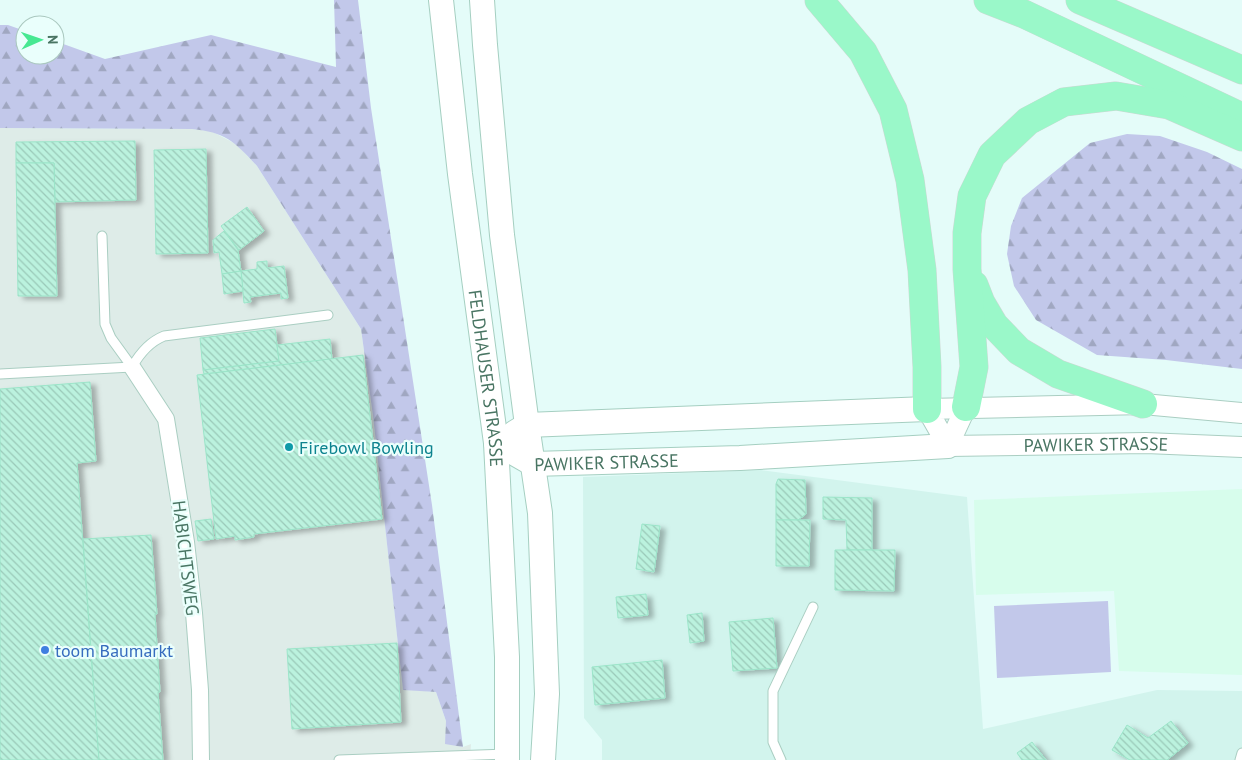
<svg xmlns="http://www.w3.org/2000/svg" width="1242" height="760" font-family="'PT Sans',sans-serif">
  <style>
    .residential { fill: #d2f4ed }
    .commercial { fill: #d7fdec }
    .industrial { fill: #deece8 }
    .green { fill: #c2c8ea }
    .forest { fill: url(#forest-firs) }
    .building { fill: url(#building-back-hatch); stroke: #9be5c9; filter: url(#shadow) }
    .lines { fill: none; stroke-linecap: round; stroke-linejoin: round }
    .service-casing { stroke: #aacec2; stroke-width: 11 }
    .minor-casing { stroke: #aacec2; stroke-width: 18 }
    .tertiary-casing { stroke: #aacec2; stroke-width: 22 }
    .secondary-casing { stroke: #a5cfc1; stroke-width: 26 }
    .motorway-casing { stroke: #ccd8d3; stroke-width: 29 }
    .service { stroke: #fff; stroke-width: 9 }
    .minor { stroke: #fff; stroke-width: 16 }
    .tertiary { stroke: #fff; stroke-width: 20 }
    .secondary { stroke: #fff; stroke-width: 24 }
    .motorway { stroke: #9af8c9; stroke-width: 28 }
    .culture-dot { fill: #0f9aa8; stroke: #eafffc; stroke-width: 2 }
    .shop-dot { fill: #3f7fe0; stroke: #eafffc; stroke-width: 2 }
    .labels { text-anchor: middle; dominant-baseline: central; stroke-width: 4.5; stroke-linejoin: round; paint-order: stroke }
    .street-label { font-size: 18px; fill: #497563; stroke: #eafffc }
    .culture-label { font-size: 18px; fill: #0d838f; stroke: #eafffc; text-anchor: start }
    .shop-label { font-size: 18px; fill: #366cbe; stroke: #eafffc; text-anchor: start }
  </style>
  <defs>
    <pattern id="forest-firs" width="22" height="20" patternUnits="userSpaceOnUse" patternTransform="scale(1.25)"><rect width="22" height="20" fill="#c2c8ea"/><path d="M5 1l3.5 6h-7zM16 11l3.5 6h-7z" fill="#a0a7c1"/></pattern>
    <pattern id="building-back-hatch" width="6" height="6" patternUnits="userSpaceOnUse" patternTransform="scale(1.25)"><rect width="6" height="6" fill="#bbf2de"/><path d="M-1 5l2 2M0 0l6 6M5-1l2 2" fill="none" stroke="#9ac9b8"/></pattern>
    <filter id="shadow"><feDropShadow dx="5.5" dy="3" stdDeviation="2.5" flood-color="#0004"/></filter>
  </defs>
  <rect width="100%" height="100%" fill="#e4fcf9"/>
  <path class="residential" d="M761 470 967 497 983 729 1157 690 1242 691V760H602V740L584 718 583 477Z"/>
  <path class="commercial" d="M1242 489V675L1119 671 1114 591 976 595 974 500Z"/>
  <path class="industrial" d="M0 128 192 129 211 131 236 144 257 166 361 329 373 416 403 689 436 692 446 721 463 747 471 744 470 760H0Z"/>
  <path class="green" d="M1108 601 1111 672 997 678 994 606Z"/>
  <g class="forest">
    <path d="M334 0H358L371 108 432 505 463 747 445 744 446 721 436 692 403 690 373 416 361 329 257 166C235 142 225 132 192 129L0 128V25H8L25 31V55H55V41L105 59 211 35 336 67Z"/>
    <path d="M1127 134 1160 136 1207 152 1242 169V369L1166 360 1097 355 1036 320 1014 286 1007 254 1011 226 1022 198 1090 143Z"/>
  </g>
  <g class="building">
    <path d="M135 141 136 200 55 202 54 163H16V142Z"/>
    <path d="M206 149 208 253 156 254 154 150Z"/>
    <path d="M16 163H54L57 296H18Z"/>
    <path d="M247 207 264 231 239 250 221 226Z"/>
    <path d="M224 231 238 250 241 271 222 274 219 252 214 253 213 240Z"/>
    <path d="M267 261V268L284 266 288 298 281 299V293L250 297 251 302 244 303 241 271 257 269V262Z"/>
    <path d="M241 271 243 291 224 294 222 274Z"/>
    <path d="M275 329 279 361 203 370 200 338Z"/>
    <path d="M330 339 332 359 204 374 203 370 279 361 277 345Z"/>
    <path d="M363 355 382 519 254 534V537L235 540V536L216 539 197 375Z"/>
    <path d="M90 382 96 461 77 463 99 760H0V389Z"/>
    <path d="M778 479 805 480 806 514 798 520H776V484Z"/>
    <path d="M823 497 872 498V550H847L846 520 823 519Z"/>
    <path d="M211 519 214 539 198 541 195 521Z"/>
    <path d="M776 520H810L809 566H776Z"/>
    <path d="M642 524 660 526 654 572 636 569Z"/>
    <path d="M151 535 157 614H155L160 692H158L163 760H99L83 539Z"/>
    <path d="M835 550H895L894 591 835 590Z"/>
    <path d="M646 594 648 615 618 618 616 597Z"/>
    <path d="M702 613 704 641 690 643 687 615Z"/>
    <path d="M773 618 777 668 733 671 729 622Z"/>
    <path d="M397 643 401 722 292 729 287 649Z"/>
    <path d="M662 660 665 698 595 705 592 667Z"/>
    <path d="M1171 721 1188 743 1167 760H1130L1112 750 1127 725 1148 738Z"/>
    <path d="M1032 742 1046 760H1022L1017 753Z"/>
  </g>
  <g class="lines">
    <g class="service-casing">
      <g id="service">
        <path d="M102 236 105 324 111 338 132 367"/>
        <path d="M132 367C140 353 149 342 164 336L328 315"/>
        <path d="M0 374 132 367"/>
        <path d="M339 760 507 754"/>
        <path d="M781 760 773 742V691L813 607"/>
        <path d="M1240 760 1242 753"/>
      </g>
    </g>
    <g class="minor-casing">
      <path id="minor" d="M132 367 166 419 186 542 194 613 200 690 201 760"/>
    </g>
    <g class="tertiary-casing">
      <g id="tertiary">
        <path d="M948 446 927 409 1143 404 1242 413"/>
        <path id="s1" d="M948 446 1146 443 1242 447"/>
        <path d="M948 446 966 407"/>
      </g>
    </g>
    <g class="secondary-casing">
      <g id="secondary">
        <path id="s2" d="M441 0 460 174 496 443 507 657V760"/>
        <path d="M482 0 485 45 502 235 527 425 540 513 547 694 543 760"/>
        <path d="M514 433 527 425 927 409"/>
        <path id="s3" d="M496 443 533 464 740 458 948 446"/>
      </g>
    </g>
    <g class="motorway-casing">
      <g id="motorway">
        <path d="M819 0 863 52 893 110 910 180 922 270 927 367V409"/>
        <path d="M988 0 1024 14 1242 117"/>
        <path d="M1080 0 1242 70"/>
        <path d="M974 285 981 303 994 325 1019 351 1058 374 1143 404"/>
        <path d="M966 407 974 367 967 269V233L972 196 992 155 1028 121 1064 102 1116 96 1169 105 1242 137"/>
      </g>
    </g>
    <use href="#service" class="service"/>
    <use href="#minor" class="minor"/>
    <use href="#tertiary" class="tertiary"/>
    <use href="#secondary" class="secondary"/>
    <use href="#motorway" class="motorway"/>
  </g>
  <circle class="culture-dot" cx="289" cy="447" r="5"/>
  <circle class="shop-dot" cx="45" cy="650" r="5"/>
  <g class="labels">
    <g class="street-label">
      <text stroke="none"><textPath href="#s2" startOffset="381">FELDHAUSER STRASSE</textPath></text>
      <text stroke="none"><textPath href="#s1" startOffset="148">PAWIKER STRASSE</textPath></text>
      <text stroke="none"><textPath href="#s3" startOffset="116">PAWIKER STRASSE</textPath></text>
      <text transform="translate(186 558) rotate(83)">HABICHTSWEG</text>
    </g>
    <g class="culture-label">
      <text x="299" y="447">Firebowl Bowling</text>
    </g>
    <g class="shop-label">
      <text x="55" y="650">toom Baumarkt</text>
    </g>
  </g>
  <g transform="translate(40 40) rotate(88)"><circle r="24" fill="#eafffc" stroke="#aac8bf"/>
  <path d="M0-4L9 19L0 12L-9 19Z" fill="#47e892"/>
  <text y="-8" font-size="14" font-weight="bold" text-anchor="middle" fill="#497563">N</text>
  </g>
</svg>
